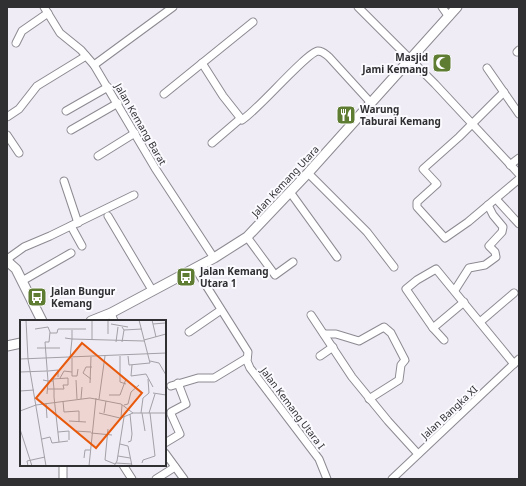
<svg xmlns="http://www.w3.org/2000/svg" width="526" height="486" font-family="'Noto Sans',sans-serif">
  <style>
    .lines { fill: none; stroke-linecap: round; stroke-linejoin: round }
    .minor-casing { stroke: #8d8a92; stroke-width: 9 }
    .tertiary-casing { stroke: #8d8a92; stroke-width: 11 }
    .minor { stroke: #fff; stroke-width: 7 }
    .tertiary { stroke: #fff; stroke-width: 9 }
    .labels { text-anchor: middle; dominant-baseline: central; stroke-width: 4; stroke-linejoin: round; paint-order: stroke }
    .poi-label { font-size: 10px; font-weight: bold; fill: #302f32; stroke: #fbfafe; text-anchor: start }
    .street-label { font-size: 10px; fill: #302f32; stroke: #fbfafe }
    .inset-road { fill: none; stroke: #a3a0a7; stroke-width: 1 }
    .view { fill: #e8590c; fill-opacity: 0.15; stroke: #e8590c; stroke-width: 2 }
    .inset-edge { fill: none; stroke: #302f32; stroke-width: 2 }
  </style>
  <rect width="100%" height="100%" fill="#efecf5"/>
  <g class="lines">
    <g class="minor-casing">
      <g id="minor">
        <path d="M44 7 60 33 81 50 94 65 155 168 214 258"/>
        <path d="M358 7 435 84 519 174"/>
        <path d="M442 7 449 17"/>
        <path d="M16 43 22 31 48 13"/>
        <path d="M517 52 519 50"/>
        <path d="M202 63 223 96 242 120C258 110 307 52 318 51 323 51 325 54 329 57L371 103"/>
        <path d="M94 65 173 7"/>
        <path d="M487 68 519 114"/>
        <path d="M504 92 459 137 423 169 437 184 417 202V207L445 238 468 222 519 179"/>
        <path d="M164 94 253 22"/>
        <path d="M66 111 108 87"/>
        <path d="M7 117 19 109 37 86 86 56"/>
        <path d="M71 130 118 103"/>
        <path d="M7 135 19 153"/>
        <path d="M212 143 240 119"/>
        <path d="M98 156 135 133"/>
        <path d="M510 165 519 158"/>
        <path d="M308 173 367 232 394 267"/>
        <path d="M64 181 78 223"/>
        <path d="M290 192 337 257"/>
        <path d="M496 199 519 224"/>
        <path d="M108 216 152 290"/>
        <path d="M71 226 82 246"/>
        <path d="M247 237 275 275 293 262"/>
        <path d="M8 261 10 257 24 247 50 236 134 195"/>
        <path d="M195 268 248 352 247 361 250 368 319 459 327 479"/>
        <path d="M22 281 71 253"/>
        <path d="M455 290 469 268 485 265 496 257 495 252 489 246 502 232 503 227 493 215 488 205"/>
        <path d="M111 313 114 321"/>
        <path d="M311 315 352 377 388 421 418 454"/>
        <path d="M480 322 514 293"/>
        <path d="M433 328 406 289 417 280 436 269 514 364"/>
        <path d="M189 332 221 310"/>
        <path d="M324 334H336L359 341 384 327 391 333 405 360 401 365 399 380 369 399"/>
        <path d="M444 340 433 328 464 302"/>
        <path d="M320 356 333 347"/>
        <path d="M171 386 198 378H214L247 358"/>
        <path d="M165 443 180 434 171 414V412L186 404 178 383"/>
        <path d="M165 453 184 479"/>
        <path d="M123 465 132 479"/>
        <path d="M63 479V465"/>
        <path d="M156 479 175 467"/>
        <path d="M392 479 519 359"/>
      </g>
    </g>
    <g class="tertiary-casing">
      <g id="tertiary">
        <path d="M7 261 16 269 42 321"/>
        <path d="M91 321 111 313 214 258 247 237 308 173 457 7"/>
        <path d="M7 346 21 343"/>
      </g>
    </g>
    <use href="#minor" class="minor"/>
    <use href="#tertiary" class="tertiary"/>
  </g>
  <defs>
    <g id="mosque-square" transform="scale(1)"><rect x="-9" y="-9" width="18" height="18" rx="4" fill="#5f7d32" stroke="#fbfafe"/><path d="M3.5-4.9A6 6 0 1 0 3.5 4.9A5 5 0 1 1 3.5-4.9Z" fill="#fff"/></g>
    <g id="restaurant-square" transform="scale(1)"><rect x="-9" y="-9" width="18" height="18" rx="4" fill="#5f7d32" stroke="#fbfafe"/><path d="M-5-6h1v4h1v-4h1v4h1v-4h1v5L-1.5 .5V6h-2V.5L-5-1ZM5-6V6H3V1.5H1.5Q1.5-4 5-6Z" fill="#fff"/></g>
    <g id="bus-square" transform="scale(1)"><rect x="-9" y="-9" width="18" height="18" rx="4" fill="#5f7d32" stroke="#fbfafe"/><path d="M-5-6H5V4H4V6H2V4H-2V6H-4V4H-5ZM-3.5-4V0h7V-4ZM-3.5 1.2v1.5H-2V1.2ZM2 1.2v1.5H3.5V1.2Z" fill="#fff"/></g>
  </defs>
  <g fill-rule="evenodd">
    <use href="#mosque-square" x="442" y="63"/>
    <use href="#restaurant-square" x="346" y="115"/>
    <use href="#bus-square" x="186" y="277"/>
    <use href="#bus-square" x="37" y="297"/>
  </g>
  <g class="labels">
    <g class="poi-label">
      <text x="428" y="57" text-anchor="end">Masjid<tspan x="428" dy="12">Jami Kemang</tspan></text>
      <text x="360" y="109">Warung<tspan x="360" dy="12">Taburai Kemang</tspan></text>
      <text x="200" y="271">Jalan Kemang<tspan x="200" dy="12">Utara 1</tspan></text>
      <text x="51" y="291">Jalan Bungur<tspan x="51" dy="12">Kemang</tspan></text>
    </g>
    <g class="street-label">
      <text transform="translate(141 124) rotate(60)">Jalan Kemang Barat</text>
      <text transform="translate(285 181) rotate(-47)">Jalan Kemang Utara</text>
      <text transform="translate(293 408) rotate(53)">Jalan Kemang Utara I</text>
      <text transform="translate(449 412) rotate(-43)">Jalan Bangka XI</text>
    </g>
  </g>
  <g transform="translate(20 320)">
    <rect width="146" height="146" fill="#efecf5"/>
    <path class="inset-road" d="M6 0 8 39 26 146M132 0 136 17M91 4 108 7M133 4 145 3M102 7 104 10 102 22M15 9 28 7 30 12 29 22H25L28 61 23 60M104 10 122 9M30 13H37L38 9H66M88 14V0M45 18 52 19V10M72 20V0M124 20 146 14M96 22 98 7M17 28H40M100 36V62L106 64M108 36 109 45 130 43 119 0M50 38 52 19 124 21M52 38V56H57L58 49M0 39 146 33M130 41 139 43 146 55M112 45 111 56 126 54 133 67M28 51 38 50V57M0 52 27 51M40 58 44 51 52 52M71 59 63 53 66 47H72M56 60 57 79M70 63 71 37M27 69H44L43 65H48V58L33 59 34 69V77L39 122M0 71 14 70M133 73 146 75M27 74 28 61H33M89 75H100L106 59M61 79 62 67M79 79 85 36M43 81 44 92 59 91V102M26 83 27 98M102 85 101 98 113 93H146M104 85 108 84 111 72 119 65M0 91 16 85 70 78 101 84 113 93M79 93 100 98M84 93 86 81M121 93 123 78 129 73 128 59M122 93 125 111M129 93 135 74M49 101 66 102M0 109 12 146M88 109 85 140 95 144M55 111 71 112M38 112 49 111V120M71 113 92 115M22 119 30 117 32 123 48 121M108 122 111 121 112 114 110 94M100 124 108 126 112 146M98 136 110 138M64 138 65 130H70M96 143 112 144M122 143 123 140 135 136 130 93M8 146 7 141 25 137M69 146 76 78M94 146 97 141 104 97"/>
    <path class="view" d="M62 23 122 73 76 128 16 78Z"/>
    <rect width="146" height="146" class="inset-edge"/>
  </g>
  <rect width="526" height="486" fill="none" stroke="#302f32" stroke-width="16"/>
</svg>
